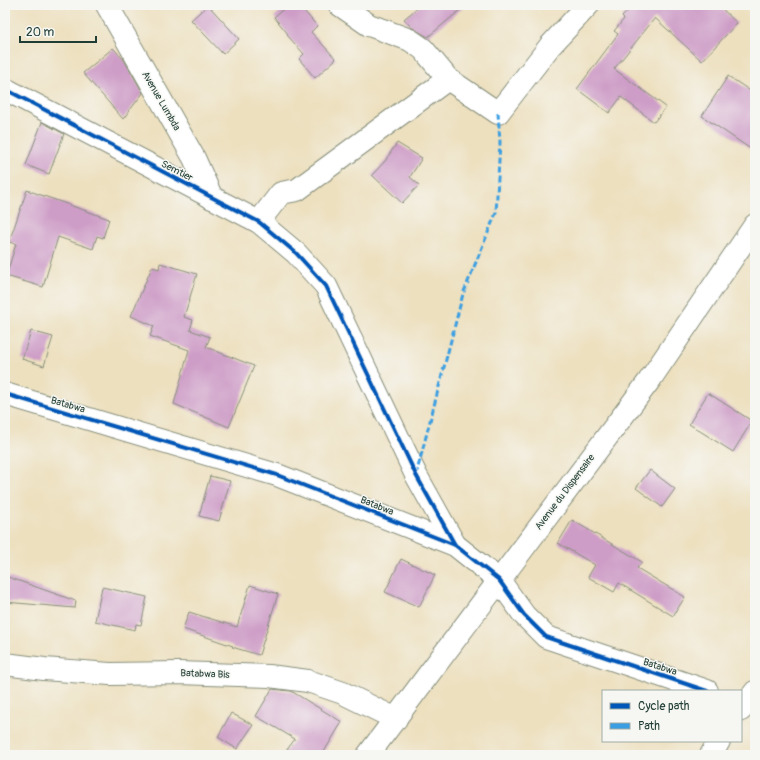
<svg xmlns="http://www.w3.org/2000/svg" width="760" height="760" font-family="Pangolin,sans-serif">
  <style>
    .building { fill: #ce9dc7 }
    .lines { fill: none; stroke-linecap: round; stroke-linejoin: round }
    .minor-casing { stroke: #868e7a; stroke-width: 24 }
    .minor { stroke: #fff; stroke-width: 22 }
    .quiet { stroke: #3c9ee2; stroke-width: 3; stroke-dasharray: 6 3; stroke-linecap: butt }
    .cycleway-casing { stroke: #f6f6f2; stroke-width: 6 }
    .cycleway { stroke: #0057b8; stroke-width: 4 }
    .labels { text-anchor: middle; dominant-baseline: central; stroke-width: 3; stroke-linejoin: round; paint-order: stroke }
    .street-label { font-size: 10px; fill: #1f3d34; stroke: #f6f6f2 }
  </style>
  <rect width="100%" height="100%" fill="#f6f6f2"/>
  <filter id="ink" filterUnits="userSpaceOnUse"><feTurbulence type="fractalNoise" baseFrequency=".025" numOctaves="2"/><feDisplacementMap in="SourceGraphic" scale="8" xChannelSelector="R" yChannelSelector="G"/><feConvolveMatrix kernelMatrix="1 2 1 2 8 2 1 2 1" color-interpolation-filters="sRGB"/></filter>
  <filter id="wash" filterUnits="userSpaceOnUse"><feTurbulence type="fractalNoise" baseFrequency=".012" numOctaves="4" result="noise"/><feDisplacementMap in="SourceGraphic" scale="16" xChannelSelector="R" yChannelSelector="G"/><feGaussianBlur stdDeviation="0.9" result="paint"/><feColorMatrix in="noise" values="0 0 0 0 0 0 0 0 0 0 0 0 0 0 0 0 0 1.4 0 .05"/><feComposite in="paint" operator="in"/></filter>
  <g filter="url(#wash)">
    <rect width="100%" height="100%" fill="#ede0bf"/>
    <g id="blocks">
      <g class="building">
        <path d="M208 5 239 39 223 54 191 20Z"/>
        <path d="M288 5H299L317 26 311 32 336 59 315 78 299 59 304 54 287 35 288 34 274 17Z"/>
        <path d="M421 5H466L428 37 411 27 404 19Z"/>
        <path d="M633 5H718L737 23 702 61 655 18 614 69 666 107 654 122 621 97 609 113 577 89 618 34 614 31 624 19 622 17Z"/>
        <path d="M113 48 124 60 143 93 123 119 83 73Z"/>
        <path d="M728 76 755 94V152L702 116Z"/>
        <path d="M42 122 64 134 49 174 26 165Z"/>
        <path d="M397 143 422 158 410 177 419 185 402 203 372 175 385 161Z"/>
        <path d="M27 190 109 219 103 238 97 236 93 249 58 237 43 287 6 276 16 244 9 242Z"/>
        <path d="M160 263 197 274 184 317 193 320 190 330 210 337 206 347 254 366 229 427 174 404 189 350 150 336 154 326 131 316 152 267 159 269Z"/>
        <path d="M31 331 53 337 44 366 22 359Z"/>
        <path d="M708 393 752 421 733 452 689 424Z"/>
        <path d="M650 470 675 489 662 507 636 488Z"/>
        <path d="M210 476 230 481 219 521 199 516Z"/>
        <path d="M572 520 642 562 637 568 685 597 673 616 619 583 614 592 588 577 595 565 558 543Z"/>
        <path d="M401 559 435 575 419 607 385 592Z"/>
        <path d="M5 576 76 601 75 608 5 602Z"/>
        <path d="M250 585 278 594 259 655 232 647 233 646 183 629 189 612 237 627Z"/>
        <path d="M102 587 147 597 141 625 136 624 135 630 95 621Z"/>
        <path d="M272 689 291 691 342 722 322 755H283L295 739 256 716Z"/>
        <path d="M231 713 253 725 237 749 218 737Z"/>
      </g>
    </g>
  </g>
  <g filter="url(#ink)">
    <use href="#blocks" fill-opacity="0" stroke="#868e7a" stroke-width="1"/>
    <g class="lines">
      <g class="minor-casing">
        <g id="minor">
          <path d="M107 5 194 158 212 198"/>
          <path d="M340 5 369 25 410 40 423 49 448 79 498 113 550 46 588 5"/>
          <path d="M5 89 259 222 296 253 326 286 416 475 455 545"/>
          <path d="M259 222 267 211 281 193 297 190 448 79"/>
          <path d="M5 394 277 475 455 545 499 580 524 615 546 637 707 691"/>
          <path d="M5 664 44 669 110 674 178 673 269 676 308 681 343 693 396 719"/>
          <path d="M741 710 755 692"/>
          <path d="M368 755 649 381 755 225"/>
          <path d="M711 755 719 741"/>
        </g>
      </g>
      <use href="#minor" class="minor"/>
      <path class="quiet" d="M416 475 463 294 496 213 500 142 498 113"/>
      <g class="cycleway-casing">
        <g id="cycleway">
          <path d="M5 89 259 222 296 253 326 286 416 475 455 545"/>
          <path d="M5 394 277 475 455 545 499 580 524 615 546 637 707 691"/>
        </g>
      </g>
      <use href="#cycleway" class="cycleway"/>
    </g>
  </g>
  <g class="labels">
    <g class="street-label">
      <text transform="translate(161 101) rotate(60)">Avenue Lumbda</text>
      <text transform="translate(177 171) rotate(27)">Semtier</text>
      <text transform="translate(68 405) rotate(16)">Batabwa</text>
      <text transform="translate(565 492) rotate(-53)">Avenue du Dispensaire</text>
      <text transform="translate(377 506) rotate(22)">Batabwa</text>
      <text transform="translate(660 667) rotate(18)">Batabwa</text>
      <text transform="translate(205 674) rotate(2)">Batabwa Bis</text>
    </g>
  </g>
  <rect width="760" height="760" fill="none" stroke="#f6f6f2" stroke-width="20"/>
  <rect x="602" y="690" width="140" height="52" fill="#f6f6f2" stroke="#a0aca6"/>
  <rect x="610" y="703" width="20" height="6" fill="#0057b8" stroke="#a0aca6"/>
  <text x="638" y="710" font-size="12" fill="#1f3d34">Cycle path</text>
  <rect x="610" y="723" width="20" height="6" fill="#3c9ee2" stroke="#a0aca6"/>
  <text x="638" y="730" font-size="12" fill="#1f3d34">Path</text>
  <path d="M20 36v6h76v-6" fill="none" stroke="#1f3d34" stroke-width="2"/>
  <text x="26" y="36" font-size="12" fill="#1f3d34" stroke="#f6f6f2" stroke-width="3" paint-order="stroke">20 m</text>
</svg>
